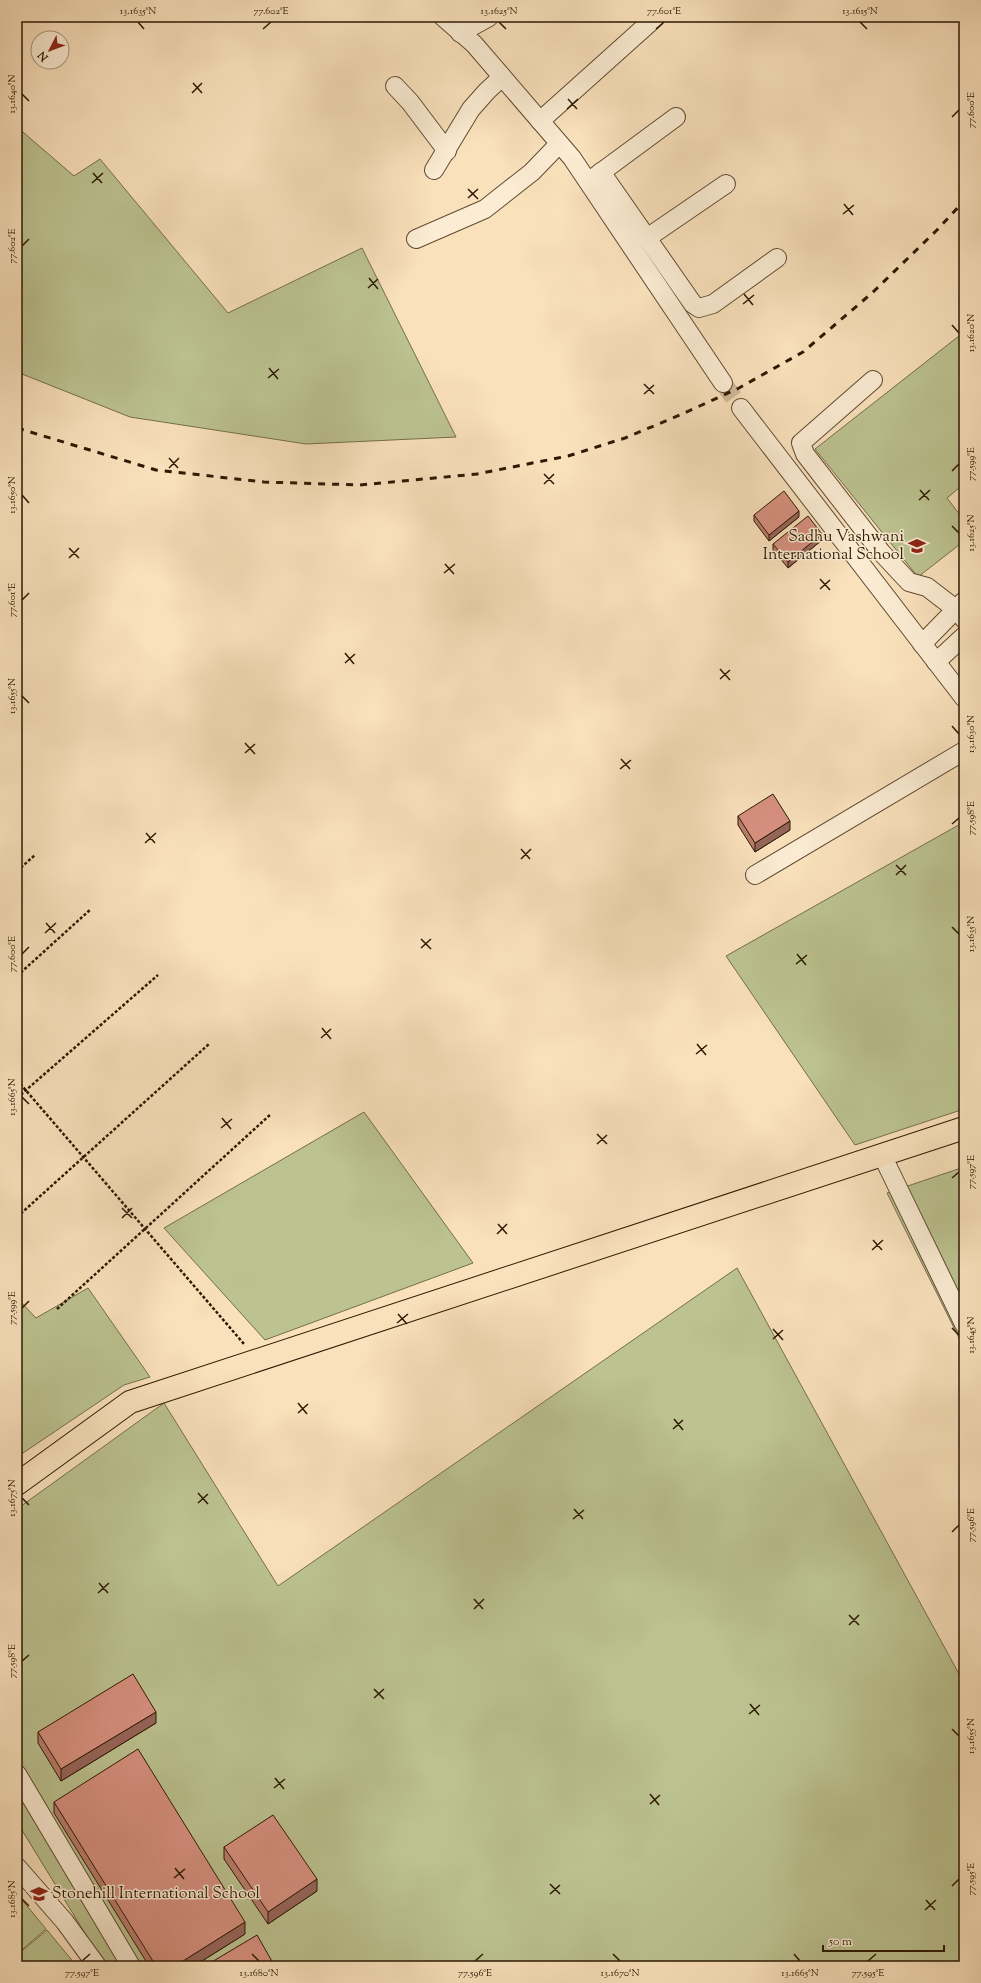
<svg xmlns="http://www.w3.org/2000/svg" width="981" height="1983" font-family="'Sorts Mill Goudy',serif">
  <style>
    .green { fill: #bcc391; stroke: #746e4a }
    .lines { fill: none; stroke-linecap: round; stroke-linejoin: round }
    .minor-tunnel { stroke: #d0b997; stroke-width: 18; stroke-dasharray: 18 9; stroke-linecap: butt }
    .minor-casing { stroke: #604b31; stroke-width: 20 }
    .major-casing { stroke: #2d1903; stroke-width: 24 }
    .path { stroke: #2d1903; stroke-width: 2.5; stroke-dasharray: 3 2; stroke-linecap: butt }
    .minor { stroke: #fbecd3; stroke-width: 18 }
    .major { stroke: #f9e1bc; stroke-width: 22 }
    .rail { stroke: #2d1903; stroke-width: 3; stroke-dasharray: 7 7; stroke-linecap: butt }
    .wall { fill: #b97c6e; stroke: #2d1903 }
    .shaded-wall { fill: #96655a; stroke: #2d1903 }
    .building { fill: #d79080; stroke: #2d1903 }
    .ticks { fill: none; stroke: #2d1903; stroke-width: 1.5 }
    .labels { text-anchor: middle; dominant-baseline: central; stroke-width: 3; stroke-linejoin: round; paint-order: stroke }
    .poi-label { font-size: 16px; fill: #2d1903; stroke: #fbecd3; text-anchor: end }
    .neatline { fill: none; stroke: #2d1903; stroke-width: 1.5 }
    .ticks-label { font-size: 10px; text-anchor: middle; fill: #2d1903 }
  </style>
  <rect width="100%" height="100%" fill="#f9e1bc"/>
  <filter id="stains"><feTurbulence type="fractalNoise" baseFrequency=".005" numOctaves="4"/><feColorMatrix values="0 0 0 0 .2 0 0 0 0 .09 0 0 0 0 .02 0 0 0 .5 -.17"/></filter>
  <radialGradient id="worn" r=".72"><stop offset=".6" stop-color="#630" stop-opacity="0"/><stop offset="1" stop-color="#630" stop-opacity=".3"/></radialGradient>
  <g class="green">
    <path d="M17 127 74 176 100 159 228 313 362 248 456 437 306 444 130 417 17 372Z"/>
    <path d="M964 332V484L947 498 964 520V541L918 577 815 449Z"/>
    <path d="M964 822V1109L855 1145 726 956Z"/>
    <path d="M364 1112 473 1263 265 1340 164 1228Z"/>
    <path d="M964 1167V1348L887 1193Z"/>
    <path d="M737 1268 964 1683V1966H105L17 1822V1509L164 1403 278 1586Z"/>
    <path d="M88 1288 150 1377 124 1385 17 1457V1298L36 1318Z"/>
    <path d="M18 1895 46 1929 17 1954V1897Z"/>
    <path d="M47 1930 75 1964 73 1966H17V1955Z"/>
  </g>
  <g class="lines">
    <path class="minor-tunnel" d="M723 383 741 408"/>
    <g class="minor-casing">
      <g id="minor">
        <path d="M443 17 474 44 572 158 723 383"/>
        <path d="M460 33 489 17"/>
        <path d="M395 86 410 102 447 151"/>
        <path d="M540 121 656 17"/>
        <path d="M434 170 471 109 487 91 502 77"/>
        <path d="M601 172 693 304 699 308 713 304 777 258"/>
        <path d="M592 179 676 117"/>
        <path d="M647 238 726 184"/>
        <path d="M416 239 485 209 532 172 559 144"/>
        <path d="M873 380 801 443 805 454 881 552 909 582 927 587 957 610 964 619"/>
        <path d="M741 408 964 698"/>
        <path d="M922 644 964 601"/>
        <path d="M936 662 964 636"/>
        <path d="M755 875 964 751"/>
        <path d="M882 1155 964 1324"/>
        <path d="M17 1774 131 1966"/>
        <path d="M17 1867 65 1922 97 1966"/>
      </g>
    </g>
    <g class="major-casing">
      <path id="major" d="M17 1484 130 1402 964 1128"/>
    </g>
    <g class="path">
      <path d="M17 871 35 855"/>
      <path d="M17 976 91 909"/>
      <path d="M17 1080 244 1344"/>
      <path d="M17 1098 158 975"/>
      <path d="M17 1217 209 1044"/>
      <path d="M57 1309 271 1114"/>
    </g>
    <use href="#minor" class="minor"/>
    <use href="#major" class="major"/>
    <path class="rail" d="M17 428 156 470 264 482 360 485 477 474 568 456 625 438 680 415 739 388 803 352 872 293 937 230 964 201"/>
  </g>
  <g class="wall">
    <path d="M754 515 799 517 769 541 754 521Z"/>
    <path d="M822 540 788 568 773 550V544Z"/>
    <path d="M738 816 790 830 755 852 738 825Z"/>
    <path d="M156 1723 61 1781 38 1743V1732Z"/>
    <path d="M54 1802 245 1934 194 1966H149L54 1813Z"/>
    <path d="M224 1847 317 1891 268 1924 224 1859Z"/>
  </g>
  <g class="shaded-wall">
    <path d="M799 511V517L769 541V535Z"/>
    <path d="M822 534V540L788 568V562Z"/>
    <path d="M790 821V830L755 852V843Z"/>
    <path d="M156 1712V1723L61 1781V1769Z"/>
    <path d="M317 1879V1891L268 1924V1912Z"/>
    <path d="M245 1922V1934L194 1966H175Z"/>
    <path d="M273 1963V1966H268Z"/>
  </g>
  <g class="building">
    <path d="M784 491 799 511 769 535 754 515Z"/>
    <path d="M808 516 822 534 788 562 773 544Z"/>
    <path d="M773 794 790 821 755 843 738 816Z"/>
    <path d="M133 1674 156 1712 61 1769 38 1732Z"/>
    <path d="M138 1749 245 1922 175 1966H156L54 1802Z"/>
    <path d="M273 1815 317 1879 268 1912 224 1847Z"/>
    <path d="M257 1935 273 1963 268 1966H205Z"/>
  </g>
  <path class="ticks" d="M138 22 144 29M499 22 506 29M860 22 867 29M263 29 271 22M656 29 664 22M193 83 202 93M192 93 202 83M22 94 29 101M568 99 577 109M567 109 578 99M952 117 959 110M93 173 102 183M92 183 103 173M468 189 478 199M468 198 478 189M844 204 853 215M843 214 854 205M22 246 29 239M369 278 378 289M368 288 378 279M744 294 753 305M743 304 754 295M952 325 959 333M269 368 278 379M268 378 279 369M644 384 654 394M644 394 654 385M169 458 178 468M169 468 179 458M952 471 959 464M544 474 554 484M544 484 554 474M920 490 929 500M22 495 29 503M919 500 930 490M952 526 959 533M69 548 79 558M69 558 79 548M445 564 454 574M444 573 455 564M820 579 830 590M820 589 830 580M22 600 29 593M345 653 354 664M345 663 355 654M720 669 730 680M720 679 730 670M22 696 29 703M952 726 959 734M245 743 255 754M245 753 255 744M621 759 630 769M620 769 631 760M952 824 959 818M146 833 155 843M145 843 156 833M521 849 530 859M521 859 531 849M896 865 906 875M896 875 906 865M46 923 55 933M952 927 959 934M45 933 56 923M421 939 431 949M421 948 431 939M22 954 29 947M797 954 806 965M796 964 807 955M322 1028 331 1039M321 1038 331 1029M697 1044 706 1055M696 1054 707 1045M22 1097 29 1104M222 1118 231 1129M221 1128 232 1119M597 1134 607 1144M597 1144 607 1135M952 1178 959 1172M122 1208 132 1218M122 1218 132 1208M498 1224 507 1234M497 1234 507 1224M873 1240 882 1250M872 1250 883 1240M22 1308 29 1301M398 1314 407 1324M397 1323 408 1314M952 1328 959 1335M773 1329 783 1340M773 1339 783 1330M298 1403 307 1414M298 1413 308 1404M674 1419 683 1430M673 1429 683 1420M198 1493 208 1504M22 1498 29 1505M198 1503 208 1494M574 1509 583 1519M573 1519 584 1510M952 1532 959 1525M99 1583 108 1593M98 1593 109 1583M474 1599 483 1609M474 1609 484 1599M849 1615 859 1625M849 1625 859 1615M22 1661 29 1655M374 1689 384 1699M374 1698 384 1689M750 1704 759 1715M749 1714 760 1705M952 1729 959 1736M275 1778 284 1789M274 1788 285 1779M650 1794 659 1805M650 1804 660 1795M175 1868 184 1879M174 1878 185 1869M550 1884 560 1894M952 1886 959 1879M550 1894 560 1885M22 1899 29 1906M926 1900 935 1910M925 1910 936 1900M252 1954 259 1961M613 1954 620 1961M794 1954 800 1961M82 1961 90 1954M475 1961 483 1954M868 1961 876 1954"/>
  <defs>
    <g id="school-bare" transform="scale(1.38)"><path d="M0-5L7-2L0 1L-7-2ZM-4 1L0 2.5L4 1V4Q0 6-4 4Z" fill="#8f2418" stroke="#fbecd3" stroke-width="2.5" paint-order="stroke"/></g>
  </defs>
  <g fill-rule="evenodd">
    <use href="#school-bare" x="917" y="546"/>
    <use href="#school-bare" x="39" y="1894"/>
  </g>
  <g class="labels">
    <g class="poi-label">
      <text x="904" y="537">Sadhu Vashwani<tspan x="904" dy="18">International School</tspan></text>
      <text x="52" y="1894" text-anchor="start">Stonehill International School</text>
    </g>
  </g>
  <rect width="981" height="1983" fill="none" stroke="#f9e1bc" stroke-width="44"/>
  <g transform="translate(50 50) rotate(228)"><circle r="19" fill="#fbecd3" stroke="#a99880"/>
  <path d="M0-3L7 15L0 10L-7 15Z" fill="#8f2418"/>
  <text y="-6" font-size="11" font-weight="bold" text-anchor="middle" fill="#2d1903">N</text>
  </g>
  <path d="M823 1945v6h121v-6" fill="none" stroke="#2d1903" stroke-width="2"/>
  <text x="829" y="1945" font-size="12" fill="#2d1903" stroke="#fbecd3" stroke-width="3" paint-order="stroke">50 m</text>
  <rect x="22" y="22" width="937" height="1939" class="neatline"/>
  <g class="ticks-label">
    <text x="138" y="14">13.1635°N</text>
    <text x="271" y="14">77.602°E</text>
    <text x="499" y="14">13.1625°N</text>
    <text x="664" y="14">77.601°E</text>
    <text x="860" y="14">13.1615°N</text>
    <text transform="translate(11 94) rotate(-90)" y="4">13.1640°N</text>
    <text transform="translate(970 110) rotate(-90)" y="4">77.600°E</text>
    <text transform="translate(11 246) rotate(-90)" y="4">77.602°E</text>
    <text transform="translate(970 333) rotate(-90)" y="4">13.1620°N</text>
    <text transform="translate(970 464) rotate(-90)" y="4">77.599°E</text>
    <text transform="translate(11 495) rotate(-90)" y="4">13.1650°N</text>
    <text transform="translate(970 533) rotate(-90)" y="4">13.1625°N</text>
    <text transform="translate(11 600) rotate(-90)" y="4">77.601°E</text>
    <text transform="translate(11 696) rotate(-90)" y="4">13.1655°N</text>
    <text transform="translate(970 734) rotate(-90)" y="4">13.1630°N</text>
    <text transform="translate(970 818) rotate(-90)" y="4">77.598°E</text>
    <text transform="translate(970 934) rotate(-90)" y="4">13.1635°N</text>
    <text transform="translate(11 954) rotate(-90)" y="4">77.600°E</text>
    <text transform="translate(11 1097) rotate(-90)" y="4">13.1665°N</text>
    <text transform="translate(970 1172) rotate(-90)" y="4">77.597°E</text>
    <text transform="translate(11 1308) rotate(-90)" y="4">77.599°E</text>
    <text transform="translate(970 1335) rotate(-90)" y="4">13.1645°N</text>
    <text transform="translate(11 1498) rotate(-90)" y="4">13.1675°N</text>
    <text transform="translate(970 1525) rotate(-90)" y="4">77.596°E</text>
    <text transform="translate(11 1661) rotate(-90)" y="4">77.598°E</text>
    <text transform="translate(970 1736) rotate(-90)" y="4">13.1655°N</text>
    <text transform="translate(970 1879) rotate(-90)" y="4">77.595°E</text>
    <text transform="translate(11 1899) rotate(-90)" y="4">13.1685°N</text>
    <text x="82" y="1976">77.597°E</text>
    <text x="259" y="1976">13.1680°N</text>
    <text x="475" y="1976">77.596°E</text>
    <text x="620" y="1976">13.1670°N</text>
    <text x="800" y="1976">13.1665°N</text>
    <text x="868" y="1976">77.595°E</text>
  </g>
  <rect width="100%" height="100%" filter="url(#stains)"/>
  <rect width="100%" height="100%" fill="url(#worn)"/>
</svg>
